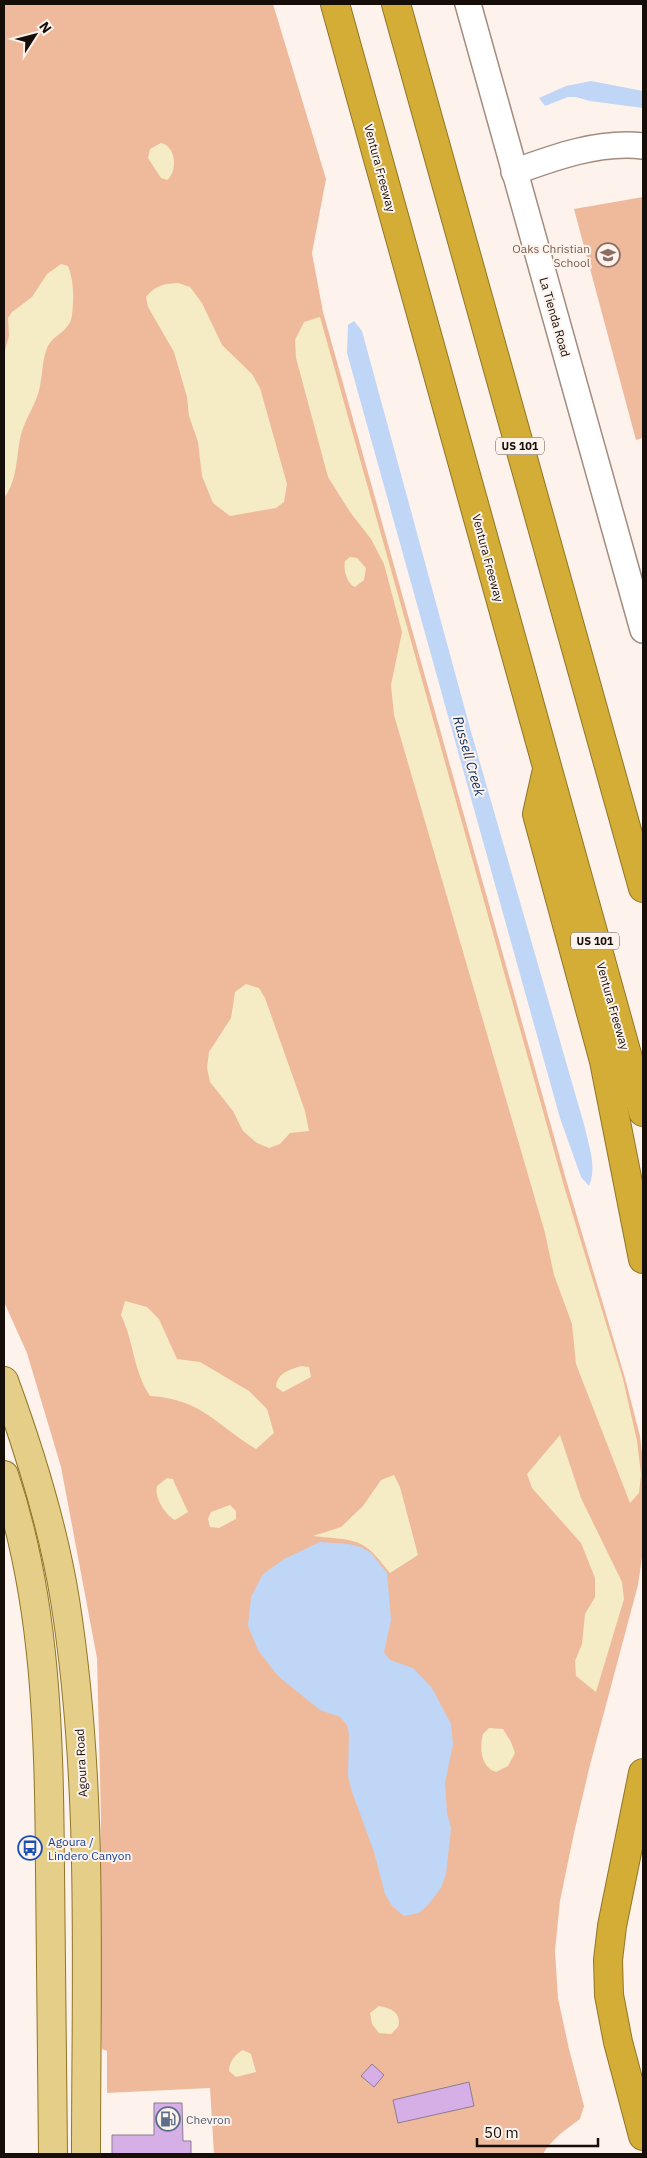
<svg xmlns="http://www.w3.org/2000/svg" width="647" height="2158" font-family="'IBM Plex Sans',sans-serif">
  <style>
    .green { fill: #efba9b }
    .sand { fill: #f5ebc5 }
    .water { fill: #bfd6f7 }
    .building { fill: #d5afe6; stroke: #8b7d91 }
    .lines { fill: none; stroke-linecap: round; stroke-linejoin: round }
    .minor-casing { stroke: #a38c7f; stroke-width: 28 }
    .major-casing { stroke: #927527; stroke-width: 30 }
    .highway-casing { stroke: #927527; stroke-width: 30 }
    .minor { stroke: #fff; stroke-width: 25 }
    .major { stroke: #e5ce87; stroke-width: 28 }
    .highway { stroke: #d4ad37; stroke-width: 28 }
    .labels { text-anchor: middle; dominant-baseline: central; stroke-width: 4; stroke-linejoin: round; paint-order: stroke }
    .shield { fill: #fdf2ec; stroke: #5b524d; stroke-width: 1 }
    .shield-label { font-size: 11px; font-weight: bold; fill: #160e09 }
    .street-label { font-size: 12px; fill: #160e09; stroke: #fdf2ec }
    .education-label { font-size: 12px; fill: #785e54; stroke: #fdf2ec; text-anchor: end }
    .transit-label { font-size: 12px; fill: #164399; stroke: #fdf2ec; text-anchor: start }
    .service-label { font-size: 12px; fill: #4e5e75; stroke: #fdf2ec; text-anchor: start }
    .water-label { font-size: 14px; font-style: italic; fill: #0a2f5e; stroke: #fdf2ec }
  </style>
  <rect width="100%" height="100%" fill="#fdf2ec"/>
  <g class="green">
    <path d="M4 4H273L326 179 312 253 323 312 567 1183 625 1378 640 1436 643 1461V1551L638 1585 590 1765 574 1833 560 1901 555 1951 558 1998 569 2049 584 2106 580 2119 560 2134 548 2146 543 2154H214L210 2088 107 2093V2051L102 2049 99 1907 101 1817 97 1658 61 1467 27 1353 4 1302Z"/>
    <path d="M643 197V438L636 440 574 209Z"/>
  </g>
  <g class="sand">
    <path d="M161 143C176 146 178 171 167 180L161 178 148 158 150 149Z"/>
    <path d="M61 264 68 266C74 281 74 299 72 315 70 332 53 334 47 348 41 363 43 381 37 397 31 412 23 424 20 439 16 460 17 481 4 498V354L9 336 8 318 12 312 32 297 47 274Z"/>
    <path d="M178 283 190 287 202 303 222 345 252 374 260 388 287 484 284 502 276 508 230 516 213 503 202 476 198 442 189 416 187 397 174 352 148 307 146 297C156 285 163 284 178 283Z"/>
    <path d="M320 317 564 1186 623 1379 637 1441 641 1474 639 1493 630 1503 576 1364 572 1324 554 1275 545 1233 394 715 391 685 402 632 384 564 371 539 350 512 328 477 296 358 295 340 304 322Z"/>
    <path d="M350 557 357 558 366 568 364 580 355 587C347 584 343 570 345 561Z"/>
    <path d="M246 984 259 988 265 998 305 1111 309 1131 290 1133 280 1144 269 1148 257 1143 243 1131 233 1111 210 1082 207 1068 209 1052 231 1018 235 992Z"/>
    <path d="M125 1301 147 1307 159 1319 177 1359 200 1362 249 1391 267 1409 274 1433 256 1449C216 1425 202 1399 150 1396 133 1371 134 1342 121 1315Z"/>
    <path d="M301 1366 309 1367 311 1377 283 1392 276 1387C277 1373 289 1370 301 1366Z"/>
    <path d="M560 1435 581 1498 622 1582 624 1599 596 1692 576 1676 575 1661 582 1644 585 1614 595 1597V1578L581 1543 532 1488 527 1474Z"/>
    <path d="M394 1475 400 1487 418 1555 390 1573C362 1536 357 1541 313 1536L341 1527 363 1506 381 1480Z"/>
    <path d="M167 1478 173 1479 174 1482 188 1512 175 1520C165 1515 154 1497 157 1486Z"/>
    <path d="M230 1505 236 1511V1519L219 1528 210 1527 208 1519 211 1512Z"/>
    <path d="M489 1728 503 1729 511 1742 515 1753 508 1766 496 1772C481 1768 479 1747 483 1734Z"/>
    <path d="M379 2006C391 2008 402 2013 398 2027L391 2034 379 2033 372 2024 370 2013Z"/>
    <path d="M243 2050 251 2054 256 2072 236 2077 229 2071C229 2062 235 2054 243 2050Z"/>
  </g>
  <g class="water">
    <path d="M591 81 643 91V108L590 101 576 97H568L545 106 539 98 566 86Z"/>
    <path d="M354 321 362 331 470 728 585 1128C589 1147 597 1167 589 1186L581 1177 560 1118 347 353 348 325Z"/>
    <path d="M320 1542 348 1544 361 1547 371 1553 387 1573 391 1620 384 1652 390 1660 413 1668 432 1688 451 1724 453 1744 445 1783 447 1813 451 1828 446 1874 441 1888 428 1905 419 1913 404 1916 392 1906 385 1894 374 1852 351 1789 348 1776 349 1734 347 1725 340 1717 320 1710 278 1676 258 1650 248 1626 251 1597 263 1574 284 1559Z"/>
  </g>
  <g class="building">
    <path d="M372 2064 384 2075 374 2087 361 2076Z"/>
    <path d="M469 2082 474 2106 398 2123 393 2100Z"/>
    <path d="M154 2103H182L183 2141H191V2154H112V2135H154Z"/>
  </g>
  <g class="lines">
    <g class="minor-casing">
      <g id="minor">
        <path d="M468 4 643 630"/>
        <path d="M514 172C555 157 599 141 643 146"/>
      </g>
    </g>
    <g class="major-casing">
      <g id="major">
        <path d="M4 1381C30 1452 53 1525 65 1600 94 1783 86 1970 86 2154"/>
        <path d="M4 1475C47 1603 49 1738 50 1871 51 1965 52 2060 53 2154"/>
      </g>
    </g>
    <g class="highway-casing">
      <g id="highway">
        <path d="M335 4 643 1112"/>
        <path d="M396 4 643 888"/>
        <path d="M546 774 537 814 604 1061 643 1259"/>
        <path d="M643 1773 612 1926 608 1960 609 1995 618 2042 643 2136"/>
      </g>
    </g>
    <use href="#minor" class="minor"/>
    <use href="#major" class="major"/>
    <use href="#highway" class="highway"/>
  </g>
  <defs>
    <g id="school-ring" transform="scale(1.25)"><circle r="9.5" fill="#fdf2ec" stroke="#8d6e63" stroke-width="1.5"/><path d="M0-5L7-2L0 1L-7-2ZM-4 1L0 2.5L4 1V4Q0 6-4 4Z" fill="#8d6e63"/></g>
    <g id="bus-ring" transform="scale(1.25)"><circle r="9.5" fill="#fdf2ec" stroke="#1a4fb4" stroke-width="1.5"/><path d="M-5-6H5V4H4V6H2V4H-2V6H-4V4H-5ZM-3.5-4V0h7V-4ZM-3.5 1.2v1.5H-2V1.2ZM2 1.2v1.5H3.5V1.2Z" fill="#1a4fb4"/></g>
    <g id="fuel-ring" transform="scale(1.25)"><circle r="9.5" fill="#fdf2ec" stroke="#5c6f8a" stroke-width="1.5"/><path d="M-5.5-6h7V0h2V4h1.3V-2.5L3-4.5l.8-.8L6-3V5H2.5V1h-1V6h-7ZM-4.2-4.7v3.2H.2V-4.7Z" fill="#5c6f8a"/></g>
  </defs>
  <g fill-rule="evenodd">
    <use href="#school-ring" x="608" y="255"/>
    <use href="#bus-ring" x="30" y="1848"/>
    <use href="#fuel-ring" x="168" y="2119"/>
  </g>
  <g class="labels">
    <g class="shield">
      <rect x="496" y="437.5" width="48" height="17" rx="4"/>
      <rect x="571" y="932.5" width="48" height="17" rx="4"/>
    </g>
    <g class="shield-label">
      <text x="520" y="446">US 101</text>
      <text x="595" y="941">US 101</text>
    </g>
    <g class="street-label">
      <text transform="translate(380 168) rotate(75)">Ventura Freeway</text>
      <text transform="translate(555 317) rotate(74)">La Tienda Road</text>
      <text transform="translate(488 558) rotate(75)">Ventura Freeway</text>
      <text transform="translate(613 1006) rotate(74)">Ventura Freeway</text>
      <text transform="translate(81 1763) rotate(-93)">Agoura Road</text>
    </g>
    <g class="education-label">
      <text x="590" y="248">Oaks Christian<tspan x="590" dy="14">School</tspan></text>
    </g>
    <g class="transit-label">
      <text x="48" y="1841">Agoura /<tspan x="48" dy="14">Lindero Canyon</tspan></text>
    </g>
    <g class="service-label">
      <text x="186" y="2119">Chevron</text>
    </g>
    <g class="water-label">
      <text transform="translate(469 756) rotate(74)">Russell Creek</text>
    </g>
  </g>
  <rect width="647" height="2158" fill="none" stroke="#160e09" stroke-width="10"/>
  <g transform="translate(35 35) rotate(54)" stroke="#fdf2ec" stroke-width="4" paint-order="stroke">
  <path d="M0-4L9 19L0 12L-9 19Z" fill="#160e09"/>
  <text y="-8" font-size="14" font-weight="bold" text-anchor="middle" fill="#160e09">N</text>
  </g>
  <path d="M477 2138v8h121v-8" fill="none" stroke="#160e09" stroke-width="2.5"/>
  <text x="484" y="2138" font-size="15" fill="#160e09" stroke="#fdf2ec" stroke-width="4" paint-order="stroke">50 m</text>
</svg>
